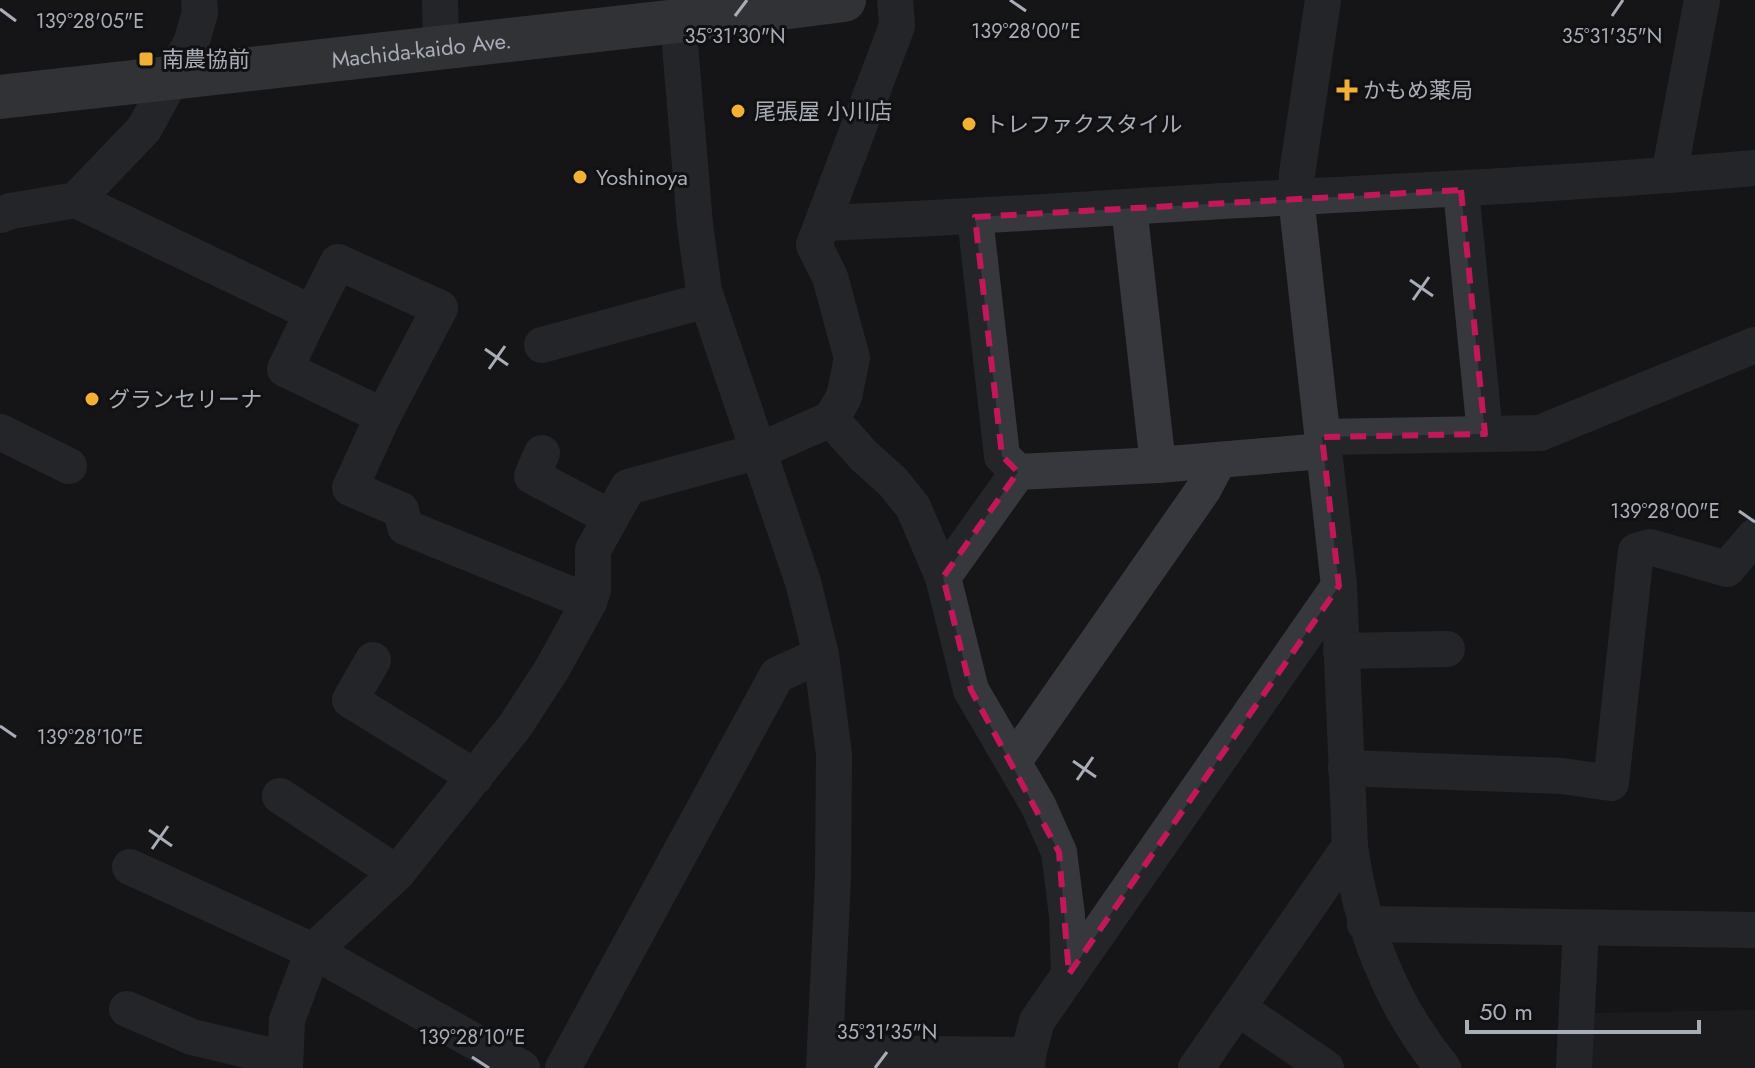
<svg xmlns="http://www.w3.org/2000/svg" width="1755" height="1068" font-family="Jost,'Noto Sans JP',sans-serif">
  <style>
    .built { fill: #222225 }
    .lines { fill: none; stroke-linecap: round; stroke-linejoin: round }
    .minor { stroke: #37383d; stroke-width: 36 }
    .major { stroke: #53555c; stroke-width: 44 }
    .marked { fill: none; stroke: #c2185b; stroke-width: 6; stroke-dasharray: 16 10; stroke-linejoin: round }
    .ticks { fill: none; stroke: #a8adb8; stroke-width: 3 }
    .poi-dot { fill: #f2b134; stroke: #111113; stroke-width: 3 }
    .labels { text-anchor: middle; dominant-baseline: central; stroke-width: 6; stroke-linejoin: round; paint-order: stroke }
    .street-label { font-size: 22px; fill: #a8adb8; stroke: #111113 }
    .poi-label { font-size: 22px; fill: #a8adb8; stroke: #111113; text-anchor: start }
    .ticks-label { font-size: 20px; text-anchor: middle; fill: #a8adb8; stroke: #111113; stroke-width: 6; stroke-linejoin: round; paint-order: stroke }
  </style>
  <rect width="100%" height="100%" fill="#161618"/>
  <path class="built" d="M1755 1010V1068H1590L1594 1013Z"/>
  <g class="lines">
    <g class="minor">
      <path d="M440 0 441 48"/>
      <path d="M1323 0 1297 174 1296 197 1339 586 1350 846C1361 927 1391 1005 1443 1068"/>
      <path d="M678 21 695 225 704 291 803 582 821 655 834 754 833 878 824 1068"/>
      <path d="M1669 175 1702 0"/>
      <path d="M1461 190 1485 434"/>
      <path d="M76 200 312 313 285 369 383 416"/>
      <path d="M1129 207 1158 465"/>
      <path d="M0 215 11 211 76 200 144 129 191 43 200 13 199 0"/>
      <path d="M975 217 1002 456 1018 472"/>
      <path d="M823 223C962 218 1101 208 1241 200 1412 191 1584 183 1755 168"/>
      <path d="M312 313 338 262 440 308 383 416 350 488 401 510 405 527 589 602"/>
      <path d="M542 345 707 300"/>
      <path d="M831 419 844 397 852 358 830 277 814 245 897 26 895 0"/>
      <path d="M0 432 69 466"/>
      <path d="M1322 437 1540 433 1755 345"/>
      <path d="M542 453 532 476 611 518"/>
      <path d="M943 577 1018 472 1158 465 1323 451"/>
      <path d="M1341 651 1447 649"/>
      <path d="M373 660 350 700 475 777"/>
      <path d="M1014 761 1203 490 1219 460"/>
      <path d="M1346 768 1562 776 1611 783 1636 551 1650 547 1727 569 1755 536"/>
      <path d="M280 796 397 873"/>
      <path d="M130 867 313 951 522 1068"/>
      <path d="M1365 924 1755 930"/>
      <path d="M1238 1008 1326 1068"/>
      <path d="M127 1009 192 1037 284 1059"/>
      <path d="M825 1053 1028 1055"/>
      <path d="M285 1068 287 1020 313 951 397 873 515 726 552 669 589 602 593 590V550L628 487 756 452 831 419 864 456 893 482 913 507 943 577 971 690 1038 805 1059 852 1067 915 1069 974"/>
      <path d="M563 1068 777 675 821 655"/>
      <path d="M1027 1068 1028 1055 1037 1021 1339 586"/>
      <path d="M1196 1068 1350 846"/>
      <path d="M1574 1068 1581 928"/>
    </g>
    <path class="major" id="s1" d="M0 97 678 21 844 0"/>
  </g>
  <path d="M0 0H1755V1068H0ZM1461 190 1485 434 1322 437 1339 586 1069 974 1059 852 971 690 943 577 1018 472 1002 456 975 217Z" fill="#161618" fill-opacity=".55" fill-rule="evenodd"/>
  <path class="marked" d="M1461 190 1485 434 1322 437 1339 586 1069 974 1059 852 971 690 943 577 1018 472 1002 456 975 217Z"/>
  <path class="ticks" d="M1010 0 1026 11M0 9 16 21M735 16 747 0M1612 16 1623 0M1410 280 1433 296M1413 300 1429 277M485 349 508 365M489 369 505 346M1739 511 1755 522M0 726 16 737M1073 761 1096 777M1077 780 1093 757M149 830 172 846M152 849 168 826M472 1057 489 1068M875 1068 887 1052"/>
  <g class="poi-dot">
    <rect x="138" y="51" width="16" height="16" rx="4"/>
    <path d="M1343 78h8v8h8v8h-8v8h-8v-8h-8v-8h8z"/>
    <circle cx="738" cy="111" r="8"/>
    <circle cx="969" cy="124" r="8"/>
    <circle cx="580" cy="177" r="8"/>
    <circle cx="92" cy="399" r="8"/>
  </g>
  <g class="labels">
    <g class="street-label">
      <text stroke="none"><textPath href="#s1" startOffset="424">Machida-kaido Ave.</textPath></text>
    </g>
    <g class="poi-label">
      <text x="162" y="59">南農協前</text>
      <text x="1363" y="90">かもめ薬局</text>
      <text x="754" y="111">尾張屋 小川店</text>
      <text x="985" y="124">トレファクスタイル</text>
      <text x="596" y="177">Yoshinoya</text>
      <text x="108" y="399">グランセリーナ</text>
    </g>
  </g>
  <g class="ticks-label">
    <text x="90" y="28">139°28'05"E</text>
    <text x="1026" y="38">139°28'00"E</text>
    <text x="735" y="43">35°31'30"N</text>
    <text x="1612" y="43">35°31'35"N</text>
    <text x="1665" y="518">139°28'00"E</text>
    <text x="90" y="744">139°28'10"E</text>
    <text x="887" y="1039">35°31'35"N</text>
    <text x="472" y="1044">139°28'10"E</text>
  </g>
  <path d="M1467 1020v12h232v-12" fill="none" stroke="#a8adb8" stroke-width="4"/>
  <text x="1479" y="1020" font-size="24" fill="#a8adb8" stroke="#111113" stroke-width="6" paint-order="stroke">50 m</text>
</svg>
